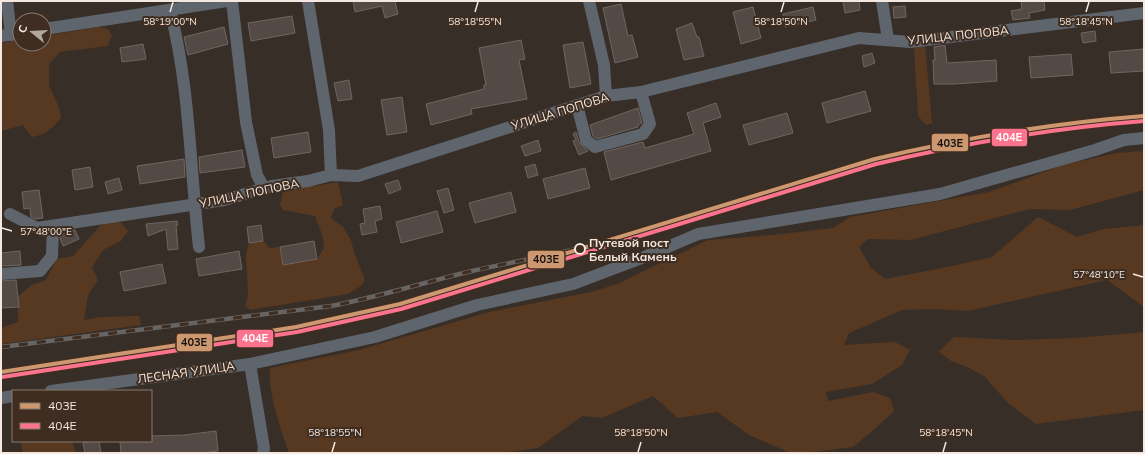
<svg xmlns="http://www.w3.org/2000/svg" width="1145" height="454" font-family="Mulish,sans-serif">
  <style>
    .green { fill: #573922 }
    .building { fill: #534a46; stroke: #6f6661 }
    .lines { fill: none; stroke-linecap: round; stroke-linejoin: round }
    .minor { stroke: #5f656d; stroke-width: 12 }
    .rail-casing { stroke: #676564; stroke-width: 4.5 }
    .rail { stroke: #3e2d20; stroke-width: 3; stroke-dasharray: 9; stroke-linecap: butt }
    .rail-1-casing { stroke: #3e2d20; stroke-width: 7 }
    .rail-2-casing { stroke: #3e2d20; stroke-width: 7 }
    .rail-1 { stroke: #cd976f; stroke-width: 4 }
    .rail-2 { stroke: #fc738d; stroke-width: 4 }
    .ticks { fill: none; stroke: #f4e8e0; stroke-width: 1.5 }
    .stop-dot { fill: #3e2d20; stroke: #f4e8e0; stroke-width: 2 }
    .labels { text-anchor: middle; dominant-baseline: central; stroke-width: 4; stroke-linejoin: round; paint-order: stroke }
    .street-label { font-size: 12px; fill: #f4e8e0; stroke: #3e2d20 }
    .stop-label { font-size: 12px; font-weight: bold; fill: #f4e8e0; stroke: #3e2d20; text-anchor: start }
    .ticks-label { font-size: 10px; text-anchor: middle; fill: #f4e8e0; stroke: #3e2d20; stroke-width: 4; stroke-linejoin: round; paint-order: stroke }
    .line-badge { stroke: #3e2d20; stroke-width: 1.5 }
    .badge-label { font-size: 11px; text-anchor: middle; font-weight: bold; fill: #fff }
    .pale-badge-label { font-size: 11px; text-anchor: middle; font-weight: bold; fill: #111 }
  </style>
  <rect width="100%" height="100%" fill="#372e27"/>
  <g class="green">
    <path d="M99 27 108 29 112 36 107 46 60 52 49 64V86L59 107 61 118C52 128 46 135 32 137L23 125 1 131V43L20 40V44H44V36Z"/>
    <path d="M918 45H925L932 123 926 125 918 116 914 50Z"/>
    <path d="M1144 151V190L1070 210 1030 209 910 240 868 239 859 247 871 268 885 279 952 266 992 257 1038 217 1077 237 1104 229 1144 225V307L1107 280 968 311 938 309 902 310 849 333 844 345 895 342 910 350 902 365 872 384 826 392 828 401 873 392 890 398 894 411 878 426 853 447 804 453H791L749 435 717 412 678 418 653 396 602 418 582 416 538 448 501 453H289C280 426 268 396 270 368L359 350 489 312 591 292 617 284 708 240 772 235 833 228 850 217 989 192 1063 165 1116 153Z"/>
    <path d="M338 182 343 205 334 209 331 218 343 227 351 240 354 252 365 280 361 286 348 294 250 310 245 306 248 296 246 255 249 243 263 241 270 248 280 247 283 265 317 259 324 248 323 237 315 216 283 210 280 205 283 191Z"/>
    <path d="M110 221 120 222 128 231 121 241 103 250 92 267 98 280 88 295 84 320 100 317 139 316 141 325 1 344V328L18 322V296L32 285 46 280 57 259 73 256 100 226Z"/>
    <path d="M1144 332V410L1036 424 1008 403 984 376 967 367 951 361 939 352 954 337 1014 340 1076 338Z"/>
    <path d="M20 441H72L76 453H23Z"/>
  </g>
  <g class="building">
    <path d="M353 1H395L398 14 385 18 382 6 355 12Z"/>
    <path d="M843 1H859L860 10 845 13Z"/>
    <path d="M1021 1H1044L1045 10 1029 13 1030 18 1013 20 1011 11 1022 9Z"/>
    <path d="M621 4 628 36 632 35 638 57 615 63 603 8Z"/>
    <path d="M905 6 906 17 894 18 893 7Z"/>
    <path d="M753 7 761 38 741 44 733 12Z"/>
    <path d="M813 7 816 20 785 27 783 14Z"/>
    <path d="M292 16 295 33 251 41 248 23Z"/>
    <path d="M692 23 697 37H699L704 56 684 60 676 29Z"/>
    <path d="M224 27 228 44 188 55 184 37Z"/>
    <path d="M1095 31 1096 41 1083 43 1081 33Z"/>
    <path d="M521 40 525 59 519 60 527 99 471 109 472 114 431 125 426 104 484 89V85H486L479 48Z"/>
    <path d="M583 42 591 84 570 88 563 45Z"/>
    <path d="M143 44 146 59 122 62 120 48Z"/>
    <path d="M945 45 947 63 996 60 997 81 955 84H934L933 60H935L934 47Z"/>
    <path d="M1144 49V71L1111 73 1109 52Z"/>
    <path d="M872 53 875 63 864 67 862 56Z"/>
    <path d="M1071 54 1073 75 1031 78 1029 57Z"/>
    <path d="M349 80 352 99 338 101 334 83Z"/>
    <path d="M865 91 871 111 827 123 822 103Z"/>
    <path d="M402 97 407 132 387 135 381 100Z"/>
    <path d="M716 103 721 117 703 123 711 151 611 180 604 152 643 142 645 148 694 134 687 113Z"/>
    <path d="M638 108 642 123 638 125V127L597 139 593 136 590 125Z"/>
    <path d="M787 113 793 133 749 145 743 125Z"/>
    <path d="M308 132 311 152 274 158 271 138Z"/>
    <path d="M576 132 579 142 588 151 579 155 573 141 576 140 573 134Z"/>
    <path d="M538 140 541 151 525 156 521 146Z"/>
    <path d="M242 150 245 167 200 173 199 157Z"/>
    <path d="M184 159 185 177 140 184 137 166Z"/>
    <path d="M535 164 538 175 528 178 525 167Z"/>
    <path d="M90 167 93 187 75 190 72 170Z"/>
    <path d="M585 168 590 188 548 199 543 179Z"/>
    <path d="M119 178 122 190 108 194 105 182Z"/>
    <path d="M398 180 401 189 389 194 385 184Z"/>
    <path d="M448 188 454 210 444 213 437 191Z"/>
    <path d="M39 190 43 218 35 219 31 217 30 208 24 209 22 192Z"/>
    <path d="M511 192 516 212 475 223 469 203Z"/>
    <path d="M380 206 382 219 375 221 377 232 362 235 360 224 365 223 363 209Z"/>
    <path d="M437 211 443 232 401 243 396 222Z"/>
    <path d="M177 221 178 225H176L178 249 168 250 166 229 148 236 146 224Z"/>
    <path d="M261 225 263 241 249 243 247 227Z"/>
    <path d="M75 230 79 239 63 246 60 238V232Z"/>
    <path d="M314 241 317 259 283 265 280 247Z"/>
    <path d="M20 251 21 265 1 266V253Z"/>
    <path d="M239 251 242 269 199 276 196 259Z"/>
    <path d="M162 264 166 283 124 291 120 272Z"/>
    <path d="M16 280 19 307 1 308V281Z"/>
    <path d="M216 431 218 451 202 453H121L120 441H151V436L184 435Z"/>
    <path d="M92 441H99L101 453H85L83 443Z"/>
  </g>
  <g class="lines">
    <g class="minor">
      <path d="M7 1 11 35"/>
      <path d="M232 1 246 122 257 175 264 188"/>
      <path d="M308 1 329 130 331 175"/>
      <path d="M589 1 604 65 606 96"/>
      <path d="M882 1 888 40"/>
      <path d="M170 10C190 87 190 168 199 247"/>
      <path d="M44 29 227 1"/>
      <path d="M1 36 20 33"/>
      <path d="M577 105 586 140 595 147 643 134 650 124 641 92"/>
      <path d="M10 214 37 228 224 200 272 186 308 181 331 175 358 176 606 96 641 92 859 38 910 42 1144 13"/>
      <path d="M1 274 40 271 52 256 53 226"/>
      <path d="M250 364 264 448 263 453"/>
      <path d="M51 391 250 364 375 337 477 305 573 284 642 258 698 234 940 194 1095 150 1124 140 1144 138"/>
      <path d="M1 398 13 396"/>
    </g>
    <g class="rail-casing">
      <path id="rail" d="M1 347 331 306C379 297 425 282 472 271 511 262 550 256 588 246"/>
    </g>
    <use href="#rail" class="rail"/>
    <g class="rail-1-casing">
      <path id="rail-1" d="M1 372 296 327 400 304 875 159C964 138 1053 123 1144 116"/>
    </g>
    <g class="rail-2-casing">
      <path id="rail-2" d="M2 377 297 332 401 309 876 164C965 143 1053 128 1144 121"/>
    </g>
    <use href="#rail-1" class="rail-1"/>
    <use href="#rail-2" class="rail-2"/>
  </g>
  <path class="ticks" d="M170 12 173 2M475 12 478 2M781 12 784 2M1086 12 1089 2M2 228 12 231M1133 274 1143 277M332 452 335 442M638 452 641 442M943 452 946 442"/>
  <circle class="stop-dot" cx="580" cy="249" r="5"/>
  <g class="labels">
    <g class="street-label">
      <text transform="translate(958 35) rotate(-6)">УЛИЦА ПОПОВА</text>
      <text transform="translate(560 111) rotate(-17)">УЛИЦА ПОПОВА</text>
      <text transform="translate(249 193) rotate(-12)">УЛИЦА ПОПОВА</text>
      <text transform="translate(186 372) rotate(-8)">ЛЕСНАЯ УЛИЦА</text>
    </g>
    <g class="stop-label">
      <text x="589" y="242">Путевой пост<tspan x="589" dy="14">Белый Камень</tspan></text>
    </g>
  </g>
  <g class="ticks-label">
    <text x="170" y="25">58°19'00"N</text>
    <text x="475" y="25">58°18'55"N</text>
    <text x="781" y="25">58°18'50"N</text>
    <text x="1086" y="25">58°18'45"N</text>
    <text x="46" y="235">57°48'00"E</text>
    <text x="1099" y="278">57°48'10"E</text>
    <text x="335" y="436">58°18'55"N</text>
    <text x="641" y="436">58°18'50"N</text>
    <text x="946" y="436">58°18'45"N</text>
  </g>
  <g class="line-badge">
    <rect x="991" y="128" width="37" height="19" rx="4" fill="#fc738d"/>
    <rect x="931" y="133" width="38" height="19" rx="4" fill="#cd976f"/>
    <rect x="527" y="250" width="38" height="19" rx="4" fill="#cd976f"/>
    <rect x="236" y="329" width="38" height="19" rx="4" fill="#fc738d"/>
    <rect x="176" y="333" width="37" height="19" rx="4" fill="#cd976f"/>
  </g>
  <g class="badge-label">
    <text x="1009" y="141">404Е</text>
    <text x="255" y="342">404Е</text>
  </g>
  <g class="pale-badge-label">
    <text x="950" y="147">403Е</text>
    <text x="546" y="263">403Е</text>
    <text x="194" y="346">403Е</text>
  </g>
  <rect width="1145" height="454" fill="none" stroke="#f4e8e0" stroke-width="4"/>
  <rect x="12" y="390" width="140" height="52" fill="#3e2d20" stroke="#87786d"/>
  <rect x="20" y="403" width="20" height="6" fill="#cd976f" stroke="#87786d"/>
  <text x="48" y="410" font-size="12" fill="#f4e8e0">403Е</text>
  <rect x="20" y="423" width="20" height="6" fill="#fc738d" stroke="#87786d"/>
  <text x="48" y="430" font-size="12" fill="#f4e8e0">404Е</text>
  <g transform="translate(32 32) rotate(288)"><circle r="19" fill="#3e2d20" stroke="#87786d"/>
  <path d="M0-3L7 15L0 10L-7 15Z" fill="#b2a79f"/>
  <text y="-6" font-size="11" font-weight="bold" text-anchor="middle" fill="#f4e8e0">С</text>
  </g>
</svg>
